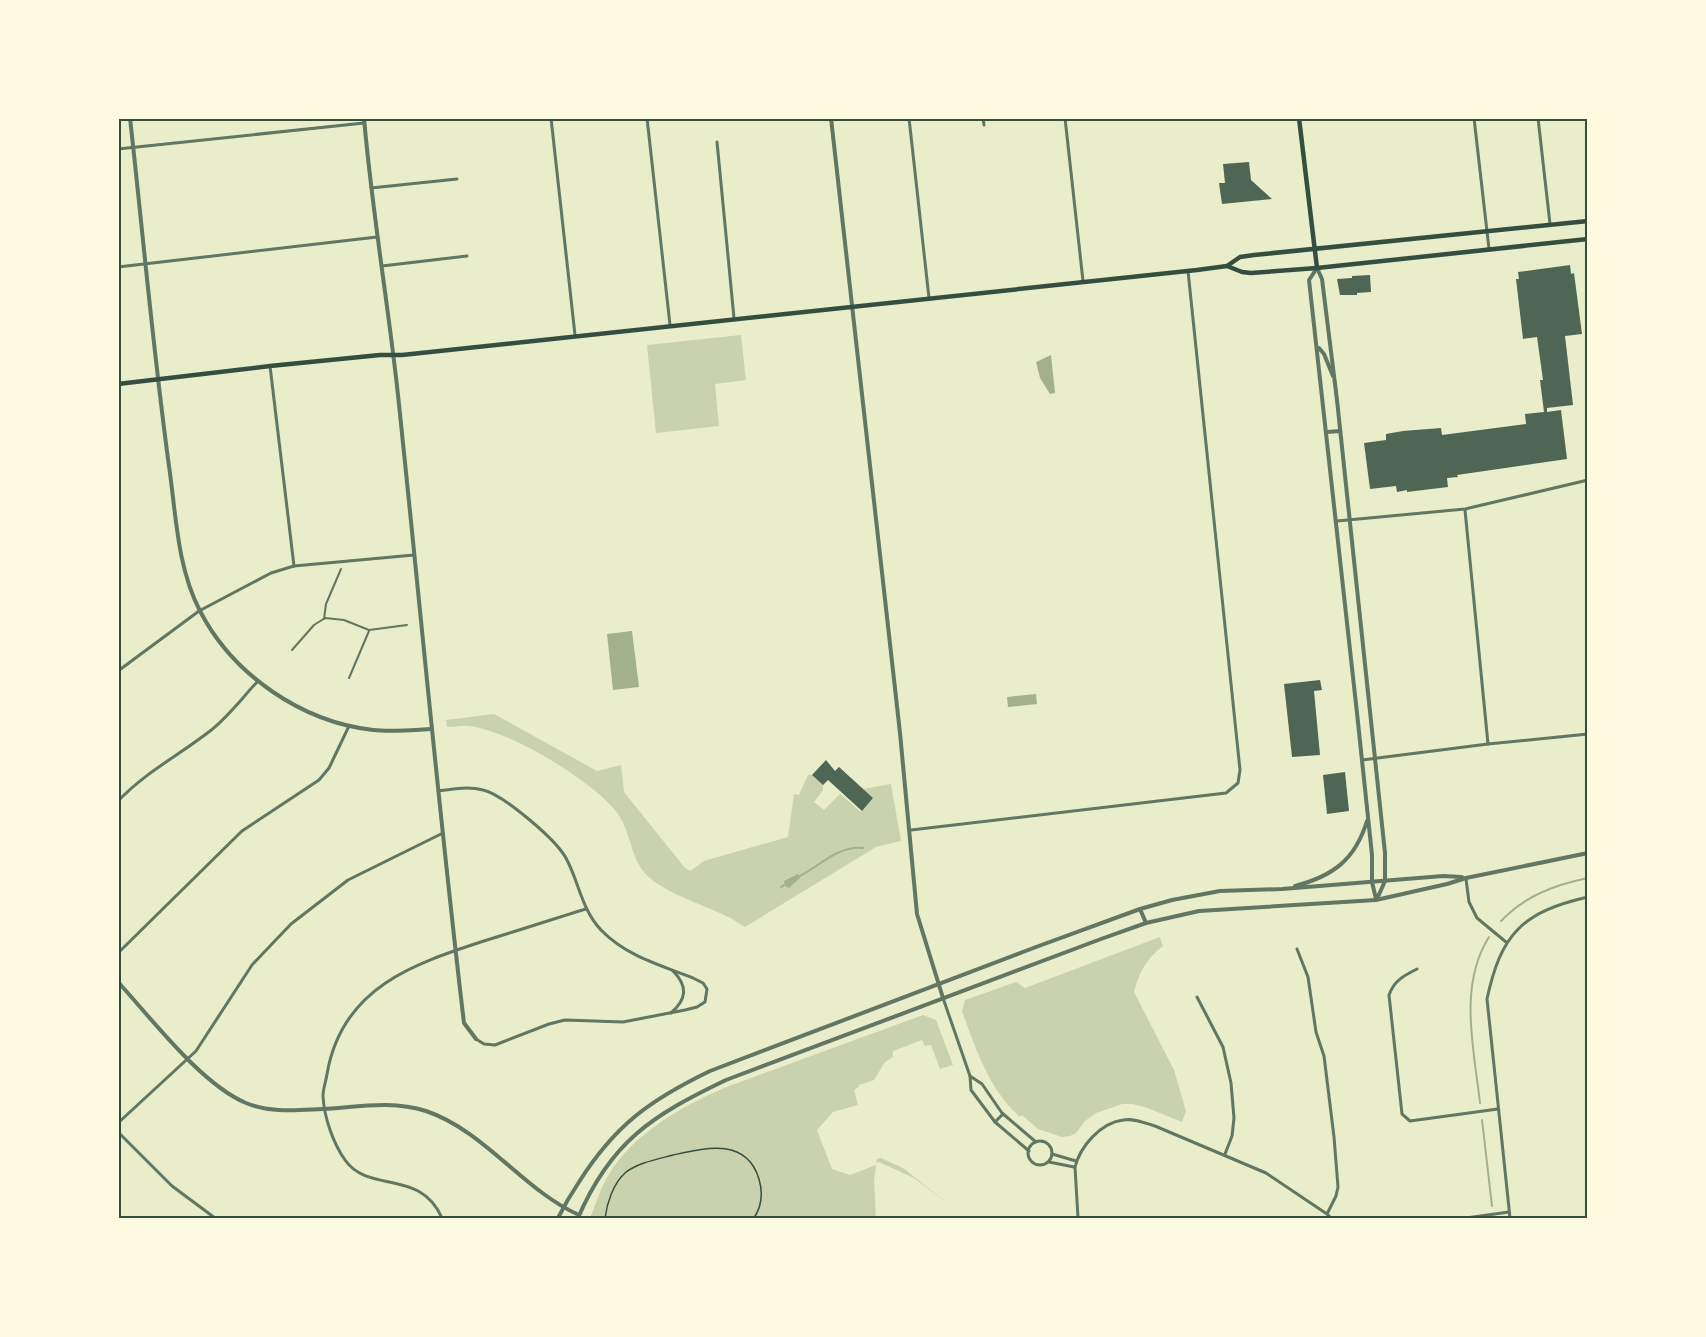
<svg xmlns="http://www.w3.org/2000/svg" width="1706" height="1337" font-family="'Titillium Web',sans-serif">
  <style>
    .green { fill: #cad2ad }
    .water { fill: #a3b18a }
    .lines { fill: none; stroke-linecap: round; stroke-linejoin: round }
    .stream { stroke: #a3b18a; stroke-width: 2 }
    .building { fill: #4f6655 }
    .path { stroke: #344e41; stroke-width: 1.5 }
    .pedestrian { stroke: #617663; stroke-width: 2 }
    .minor { stroke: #617663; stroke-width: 3 }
    .tertiary { stroke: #617663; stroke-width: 4 }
    .secondary { stroke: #344e41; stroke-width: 4.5 }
    .neatline { fill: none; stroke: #344e41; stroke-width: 2 }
  </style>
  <rect width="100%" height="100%" fill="#e9edc9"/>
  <g class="green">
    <path d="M741 335 746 380 715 384 719 426 656 433 647 345Z"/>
    <path d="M494 714 597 771 621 765 624 792 685 868 690 871 704 861 788 837 794 794 799 795 808 775H812L823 785V790L814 802 824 810 840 794 861 812 873 798 863 789 891 784 901 841 876 847 745 927C717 907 679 901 651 879 630 862 632 834 618 814 595 782 509 730 469 726 462 725 454 727 447 727L446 720Z"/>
    <path d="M1160 937 1163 946C1147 958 1139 972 1134 992L1174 1070 1186 1111 1182 1122 1145 1107 1132 1104H1122L1096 1113 1085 1121 1076 1133 1070 1136 1062 1137 1038 1129 1022 1115 1020 1117C989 1089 976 1050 962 1011L965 1000 1016 982 1025 988Z"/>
    <path d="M923 1015 936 1020 953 1065 940 1069 931 1045 925 1046 922 1040 893 1051V1057L885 1062 874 1080 859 1085V1087L854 1090 858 1105 833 1112 817 1130 832 1169 850 1175 876 1165 874 1181 876 1218H590C596 1204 600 1189 608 1176 632 1134 681 1107 724 1088Z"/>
    <path d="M881 1158 903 1168 951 1206 914 1178 879 1162 876 1163 877 1159Z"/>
  </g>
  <g class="water">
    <path d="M1051 355 1055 393 1050 394 1040 378 1036 362Z"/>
    <path d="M632 631 639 687 613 690 607 634Z"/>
    <path d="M1036 694 1037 704 1008 707 1007 697Z"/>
    <path d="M798 874 800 878 789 888 785 886 784 881Z"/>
  </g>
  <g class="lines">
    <g class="stream">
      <path d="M800 876C821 865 837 846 863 848"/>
      <path d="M781 887 784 885"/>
      <path d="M1501 921C1525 896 1554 885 1588 878"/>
      <path d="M1480 1103C1474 1049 1458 986 1489 937"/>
      <path d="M1482 1120 1492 1206"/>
    </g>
  </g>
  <g class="building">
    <path d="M1249 162 1251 180 1272 199 1222 204 1219 183H1225L1223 164Z"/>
    <path d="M1570 265 1571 274 1574 273 1582 334 1565 336 1573 405 1547 408V412L1561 410 1567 459 1457 475 1458 477 1447 478 1448 487 1407 492V490L1397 492 1396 486 1370 489 1364 443 1386 440V434L1403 431 1441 428 1442 435 1526 424 1525 414 1544 412 1540 380H1543L1537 337 1523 339 1516 279H1519L1518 272Z"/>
    <path d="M1370 275 1371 292 1357 293V295H1340L1337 279 1352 278V276Z"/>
    <path d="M1320 680 1322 690 1314 691 1320 755 1292 757 1284 684Z"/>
    <path d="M826 760 835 771 839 767 873 798 862 811 828 780 823 785 812 775Z"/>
    <path d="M1345 772 1349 811 1327 814 1323 775Z"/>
  </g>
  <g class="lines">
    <path class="path" d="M605 1218C607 1203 613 1184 625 1173 637 1163 658 1159 673 1155 705 1148 746 1137 759 1179 763 1193 762 1206 754 1218"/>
    <g class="pedestrian">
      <path d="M324 619 326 604 341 569"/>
      <path d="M292 650 314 625 325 618 344 620 369 630 407 625"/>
      <path d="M349 678 369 631"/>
    </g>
    <g class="minor">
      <path d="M551 118 575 335"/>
      <path d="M647 118 670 325"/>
      <path d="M909 118 929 298"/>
      <path d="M983 118 984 125"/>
      <path d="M1065 118 1083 281"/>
      <path d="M1474 118 1489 249"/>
      <path d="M1538 118 1550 224"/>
      <path d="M717 142 734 318"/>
      <path d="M118 149 364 123"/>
      <path d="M371 188 457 179"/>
      <path d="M382 266 467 256"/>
      <path d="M118 267 377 237"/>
      <path d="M270 366 294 566"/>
      <path d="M1465 510 1488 744"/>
      <path d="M1337 521 1465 509 1588 480"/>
      <path d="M118 671 199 611 271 573 294 566 414 555"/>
      <path d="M1362 760 1488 744 1588 734"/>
      <path d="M438 791C452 789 469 786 483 790 504 795 558 841 567 860 579 883 582 910 601 930 626 956 660 965 693 978L703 983 707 989 705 1002 697 1007 685 1010 623 1022 565 1020 549 1024 495 1045 484 1044 476 1039"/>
      <path d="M118 801C147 771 178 756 210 731 228 717 242 698 258 681"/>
      <path d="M911 830 1226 793 1238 783 1240 770 1188 271"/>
      <path d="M1466 879 1469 902 1477 918 1506 942"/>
      <path d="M1297 949 1308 977 1316 1032 1324 1056 1334 1137 1338 1187 1336 1196 1327 1214"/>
      <path d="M118 953 242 831 319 780 329 768 349 726"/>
      <path d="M1417 969C1403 976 1394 981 1389 995L1402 1114 1410 1121 1498 1109"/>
      <path d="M1197 997 1223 1047 1231 1083 1234 1118 1232 1136 1225 1154"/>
      <path d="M943 998 970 1076 971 1090 995 1122 1029 1151"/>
      <path d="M671 1013C687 999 688 986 673 971"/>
      <path d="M1588 1018V1026"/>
      <path d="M970 1076 982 1084 1002 1113 1036 1142"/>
      <path d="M995 1122 1003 1114"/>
      <path d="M118 1123 196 1051 252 965 291 924 348 880 443 833"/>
      <path d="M118 1132 172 1186 215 1218"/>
      <circle cx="1040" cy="1153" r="12"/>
      <path d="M1052 1154 1076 1161"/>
      <path d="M1049 1162 1074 1167"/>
      <path d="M442 1218C420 1168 369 1194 345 1160 333 1143 324 1117 323 1096 323 1089 326 1081 327 1074 342 987 413 964 487 940 520 930 553 919 586 909"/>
      <path d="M1078 1218 1075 1167C1080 1147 1100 1123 1123 1120 1134 1118 1145 1123 1155 1126L1266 1173 1327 1214 1331 1218"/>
      <path d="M1466 1218 1509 1212"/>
      <path d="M1510 1218 1487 999C1501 934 1522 912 1588 897"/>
    </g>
    <g class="tertiary">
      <path d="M130 118C143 234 153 350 169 466 176 514 177 567 200 611 233 675 302 722 373 730 392 732 412 730 432 729"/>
      <path d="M364 118C372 211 388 303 398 395 420 604 439 814 464 1023L476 1039"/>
      <path d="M831 118 900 733 917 914 943 998"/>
      <path d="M1317 268 1322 279 1337 400 1385 853V881L1377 899"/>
      <path d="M1317 268 1309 280 1357 713 1372 855V882L1376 899"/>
      <path d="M1319 348 1324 354 1333 376"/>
      <path d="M1327 432 1340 431"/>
      <path d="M1295 886C1333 876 1355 860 1367 821"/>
      <path d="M1140 909 1146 923"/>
      <path d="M118 982C152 1019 201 1084 246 1103 270 1113 297 1110 322 1109 358 1107 392 1100 426 1111 485 1131 523 1190 579 1215"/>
      <path d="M558 1218C564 1206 571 1194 579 1182 615 1125 650 1100 710 1071L1036 947 1140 909 1172 900 1220 891 1282 889 1443 876 1462 877"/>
      <path d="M578 1218C611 1141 653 1115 726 1080L1101 939 1146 923 1199 911 1376 900 1447 884 1466 878 1588 853"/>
    </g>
    <g class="secondary">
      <path d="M1299 118 1317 268"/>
      <path d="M1227 266 1242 272 1251 273 1317 268 1588 239"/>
      <path d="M118 384 270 366 380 355H402L1197 270 1227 266 1240 257 1254 255 1588 221"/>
    </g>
  </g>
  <rect width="1706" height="1337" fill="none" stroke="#fefae0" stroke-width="240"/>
  <rect x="120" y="120" width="1466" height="1097" class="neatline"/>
</svg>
